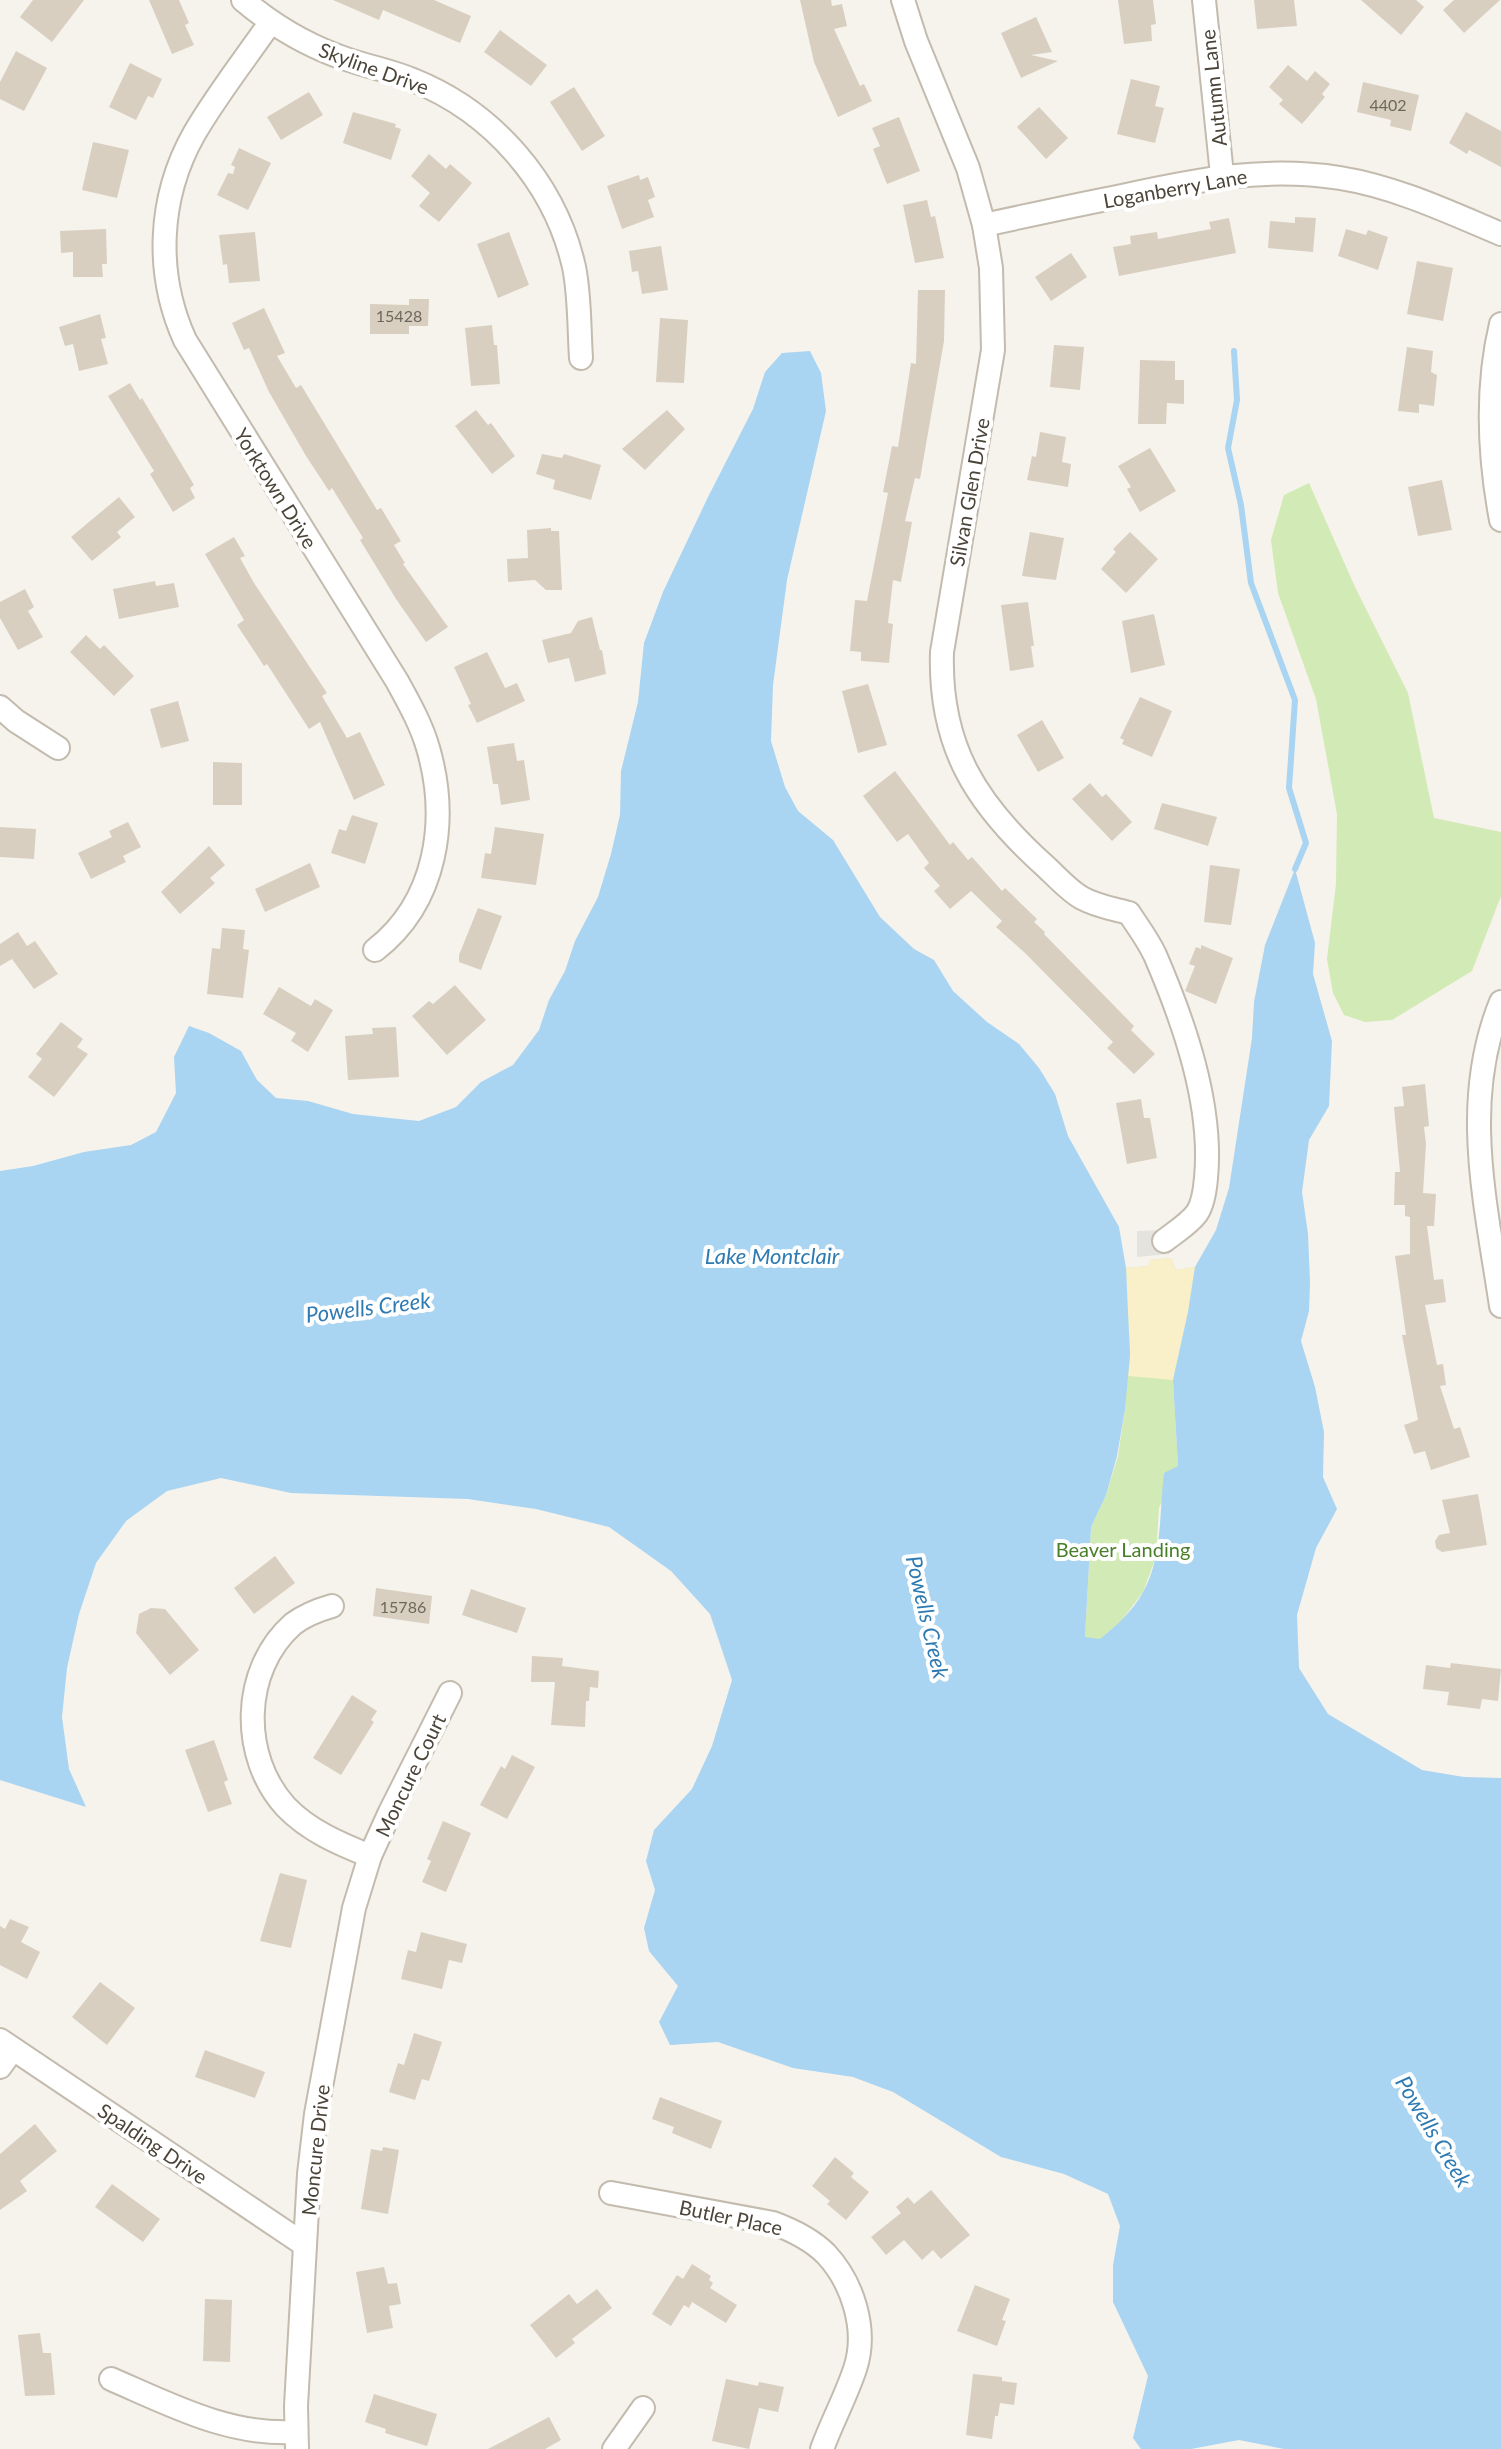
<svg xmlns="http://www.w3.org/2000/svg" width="1501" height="2449" font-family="Lato,sans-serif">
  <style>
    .green { fill: #d2eab5 }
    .sand { fill: #f9efc9 }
    .parking { fill: #e5e3e0 }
    .water { fill: #a9d4f2 }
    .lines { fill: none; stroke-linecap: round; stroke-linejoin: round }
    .stream { stroke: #a9d4f2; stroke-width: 6 }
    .building { fill: #d8cfc1 }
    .minor-casing { stroke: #c2bbae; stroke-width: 26 }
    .minor { stroke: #fff; stroke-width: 22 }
    .labels { text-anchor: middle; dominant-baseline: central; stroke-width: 8; stroke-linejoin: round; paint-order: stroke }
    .number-label { font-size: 16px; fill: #6e675b }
    .street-label { font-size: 20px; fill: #4b4439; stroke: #fff }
    .park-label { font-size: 20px; fill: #4a7f2a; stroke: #fff }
    .water-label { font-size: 22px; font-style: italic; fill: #2e7ab2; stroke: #fff }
  </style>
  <rect width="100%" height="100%" fill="#f6f3ec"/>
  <g class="green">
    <path d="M1309 483 1355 587 1408 693 1434 818 1501 832V896L1472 971 1392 1020 1365 1022 1344 1015 1333 993 1327 959 1336 884 1337 814 1316 699 1278 593 1271 540 1284 495Z"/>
    <path d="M1171 1258 1176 1270 1195 1267 1188 1312 1173 1380 1178 1466 1159 1508 1156 1557 1143 1592 1122 1620 1100 1640 1085 1637 1091 1527 1106 1495 1118 1456 1125 1409 1129 1313 1126 1268 1149 1266V1260Z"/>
  </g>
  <path class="sand" d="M1171 1258 1176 1270 1195 1267 1188 1312 1173 1380 1128 1376 1130 1355 1126 1268 1149 1266V1260Z"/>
  <path class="parking" d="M1167 1230 1179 1234 1169 1254 1137 1257V1231Z"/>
  <path class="water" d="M810 351 821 373 826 411 787 580 773 685 771 741 785 787 798 811 833 840 880 917 914 949 934 960 953 991 987 1022 1019 1044 1039 1068 1055 1094 1068 1136 1119 1227 1126 1268 1130 1355 1125 1409 1117 1456 1106 1495 1091 1527 1085 1637 1100 1639C1116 1626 1133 1611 1143 1592 1163 1557 1159 1512 1164 1473L1178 1466 1173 1380 1188 1312 1195 1267 1216 1230 1229 1188 1252 1038 1254 1002 1265 945 1295 869 1315 943 1313 974 1332 1041 1329 1106 1309 1140 1302 1192 1308 1234 1310 1282 1309 1311 1301 1341 1315 1387 1324 1432 1323 1477 1337 1509 1316 1548 1297 1615 1299 1668 1328 1714 1422 1770 1464 1777 1501 1778V2449H1284L1239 2440 1191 2449H1141L1133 2438 1148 2376 1113 2302V2265L1120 2226 1108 2194 1064 2174 1001 2157 893 2092 853 2077 793 2068 718 2042 670 2045 659 2022 678 1986 649 1951 644 1928 655 1890 646 1861 654 1830 692 1789 712 1746 732 1680 710 1614 671 1571 609 1527 536 1509 468 1499 291 1493 221 1478 167 1491 126 1521 96 1563 79 1614 67 1668 62 1717 69 1769 86 1807 0 1780V1171L33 1166 84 1152 131 1145 156 1132 176 1093 174 1057 189 1026 209 1033 241 1051 257 1080 276 1098 308 1101 353 1114 390 1118 419 1121 456 1107 481 1082 513 1065 539 1030 549 1000 565 971 575 941 598 897 611 854 620 815 621 771 638 702 644 643 663 592 708 497 753 409 765 372 782 353Z"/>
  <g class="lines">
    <path class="stream" d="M1234 351 1237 400 1228 448 1241 505 1251 583 1295 700 1289 788 1306 843 1295 869"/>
  </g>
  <g class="building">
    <path d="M33 0H84L52 42 20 17Z"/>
    <path d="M149 0H179L189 23 185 25 194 45 172 54Z"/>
    <path d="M333 0H434L471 16 460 43 383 10 379 20Z"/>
    <path d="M800 0H831L832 6 842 4 847 26 834 29 860 86 864 84 872 101 838 117 814 62Z"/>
    <path d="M1118 0H1153L1156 24 1151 25 1152 41 1124 44Z"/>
    <path d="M1254 0H1294L1297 26 1257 29Z"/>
    <path d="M1361 0H1416L1424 7 1401 35Z"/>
    <path d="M1454 0H1500L1464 33 1443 10Z"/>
    <path d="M1036 17 1052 52 1031 55 1058 61 1021 78 1001 33Z"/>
    <path d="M500 30 547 65 531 86 484 52Z"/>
    <path d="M16 51 47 68 24 111 0 99V82Z"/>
    <path d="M130 63 162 79 153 98 148 96 136 120 109 107Z"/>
    <path d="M1288 65 1307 81 1315 71 1330 84 1322 94 1325 97 1302 124 1279 104 1283 100 1269 87Z"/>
    <path d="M1131 79 1160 86 1155 106 1164 108 1155 143 1117 134Z"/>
    <path d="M1363 82 1419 95 1411 131 1390 126 1391 120 1357 112Z"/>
    <path d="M574 87 605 136 582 151 550 102Z"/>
    <path d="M309 92 323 115 281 140 267 117Z"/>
    <path d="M1039 107 1068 138 1046 159 1017 127Z"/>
    <path d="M353 112 396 124 395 127 401 129 391 160 343 143Z"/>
    <path d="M1466 112 1501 131V167L1469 150 1467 154 1449 143Z"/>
    <path d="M899 117 920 171 887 184 873 149 880 146 872 128Z"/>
    <path d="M93 142 129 150 117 198 82 190Z"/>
    <path d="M239 148 271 163 248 210 217 195 228 173 233 174 235 167 231 165Z"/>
    <path d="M429 154 446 169 450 164 472 183 439 222 419 206 430 193 411 176Z"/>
    <path d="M639 175 640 180 648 177 655 197 648 200 654 217 622 229 607 186Z"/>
    <path d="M927 200 931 217 935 216 944 258 915 263 903 205Z"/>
    <path d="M1295 217 1316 218 1313 252 1268 248 1270 221 1295 223Z"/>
    <path d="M1229 218 1236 253 1119 276 1113 247 1131 244 1130 236 1157 232 1158 239 1211 229 1209 222Z"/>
    <path d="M106 229 107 264H102L103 277H73V252L61 253 60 231Z"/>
    <path d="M1346 229 1366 235 1368 230 1388 237 1378 270 1338 256Z"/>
    <path d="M255 232 260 281 229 283 227 264 223 265 219 235Z"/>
    <path d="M509 232 529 285 498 298 477 244Z"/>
    <path d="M661 246 668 290 642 294 638 271 632 272 629 251Z"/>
    <path d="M1071 253 1087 277 1051 301 1035 277Z"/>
    <path d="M1417 261 1453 268 1443 321 1407 314Z"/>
    <path d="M918 290H945L944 341 920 479 915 478 905 521 912 522 901 582 893 580 888 623 893 624 889 663 861 661V652L850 651 855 600 867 601 888 493 883 492 892 446 898 447 911 363 916 364Z"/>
    <path d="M409 299H429L428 326H409V334H370V304L409 305Z"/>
    <path d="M264 308 285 353 277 356 296 388 301 385 377 510 381 508 401 541 394 545 405 563 403 564 448 627 426 642 396 599 360 540 363 538 332 488 329 491 306 456 269 392 249 348 244 350 232 323Z"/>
    <path d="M100 314 106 338 101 339 108 364 79 371 73 344 65 346 59 327Z"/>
    <path d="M660 318 688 320 684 383 656 382Z"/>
    <path d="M492 325 494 345H497L500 384 471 386 465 328Z"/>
    <path d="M1054 345 1084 347 1080 390 1050 387Z"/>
    <path d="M1407 347 1433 351 1431 372 1437 375 1434 406 1419 404V413L1398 411Z"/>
    <path d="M1140 360 1175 361V380H1184V404L1167 403 1166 424H1138Z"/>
    <path d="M130 383 140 400 142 398 194 485 190 488 195 498 173 512 150 474 154 471 108 396Z"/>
    <path d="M476 410 488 425 491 423 515 456 492 474 455 426Z"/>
    <path d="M667 410 685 429 645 470 622 449Z"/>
    <path d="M1040 432 1066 437 1062 462 1071 464 1068 487 1027 480 1032 456 1036 457Z"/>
    <path d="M1150 448 1176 491 1140 512 1127 489 1131 487 1118 466Z"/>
    <path d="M542 454 562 458 564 454 601 465 591 500 553 489 555 480 536 474Z"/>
    <path d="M1442 480 1452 530 1418 536 1408 487Z"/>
    <path d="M119 497 135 517 117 532 121 537 92 561 71 537Z"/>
    <path d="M551 528V531H559L562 590H546L535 580 508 582 507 559 528 558 527 530Z"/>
    <path d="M1030 532 1064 538 1056 580 1022 576Z"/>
    <path d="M1130 532 1158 559 1126 593 1101 569 1116 552 1113 549Z"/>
    <path d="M234 537 245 556 240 558 254 583 327 693 322 696 347 738 360 732 385 785 354 800 320 722 309 729 267 664 264 666 237 625 244 620 205 554Z"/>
    <path d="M155 581 156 586 174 583 179 607 119 619 113 589Z"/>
    <path d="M25 589 34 607 28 611 43 637 18 650 0 618V602Z"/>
    <path d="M1028 602 1034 646H1031L1034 667 1010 671 1001 605Z"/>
    <path d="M1154 614 1165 665 1131 673 1122 621Z"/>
    <path d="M592 617 600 650H602L606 674 575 682 569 658 548 663 542 640 571 633 578 621Z"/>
    <path d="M86 635 100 649 104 645 134 676 114 696 70 652Z"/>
    <path d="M487 652 505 688 517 683 525 701 477 723 468 705 471 704 454 667Z"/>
    <path d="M868 684 887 745 858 753 842 691Z"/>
    <path d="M1140 697 1172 711 1152 757 1122 744 1124 740 1120 738Z"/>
    <path d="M178 701 189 741 161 748 150 709Z"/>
    <path d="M1042 720 1064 758 1038 772 1017 735Z"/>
    <path d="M514 743 517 761 524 760 530 800 501 805 498 784H493L487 747Z"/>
    <path d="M213 762 242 763V805H213Z"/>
    <path d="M895 771 950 845 953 842 968 860 972 857 1002 891 1005 888 1037 919 1034 922 1045 932 1044 934 1134 1026 1131 1030 1155 1054 1134 1074 1107 1048 1113 1042 1025 953 996 927 1002 921 971 891 950 909 934 891 940 886 924 868 929 863 908 834 897 842 863 796Z"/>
    <path d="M1090 783 1102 797 1106 794 1132 822 1112 841 1072 799Z"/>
    <path d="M1162 803 1217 817 1208 846 1154 829Z"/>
    <path d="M352 815 378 823 365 864 331 853 339 829 346 831Z"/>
    <path d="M128 822 141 847 123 856 126 862 91 879 78 853 112 837 109 831Z"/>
    <path d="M0 827 36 829 34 859 0 857Z"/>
    <path d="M495 827 544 834 536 885 481 878 485 853 491 854Z"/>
    <path d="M209 846 225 865 210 878 215 883 180 914 161 892Z"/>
    <path d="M310 863 320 887 265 912 255 889Z"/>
    <path d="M1210 865 1240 869 1231 925 1204 922Z"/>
    <path d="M478 908 502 916 481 970 459 962V955Z"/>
    <path d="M222 928 245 930 243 949 249 950 243 998 207 994 212 948 220 949Z"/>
    <path d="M18 932 27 946 35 941 58 974 34 989 12 959 0 966V944Z"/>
    <path d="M1201 945 1233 958 1216 1004 1185 991 1195 966 1189 964 1196 947 1201 949Z"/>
    <path d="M455 985 486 1020 447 1055 412 1016 429 1001 433 1004Z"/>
    <path d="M279 987 311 1006 315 999 333 1010 308 1052 291 1041 296 1033 263 1014Z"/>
    <path d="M61 1022 83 1039 77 1047 88 1054 54 1097 28 1077 42 1059 36 1054Z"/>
    <path d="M396 1027 399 1077 348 1080 345 1036 373 1034 372 1028Z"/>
    <path d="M1425 1084 1429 1126 1424 1127 1426 1144 1423 1193 1436 1194 1434 1226H1427L1434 1280 1443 1279 1446 1302 1425 1305 1437 1365 1443 1364 1446 1385 1440 1386 1454 1429 1460 1427 1470 1457 1431 1470 1425 1451 1414 1454 1404 1425 1418 1420 1402 1335H1406L1395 1256 1410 1254V1217L1405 1216V1205H1394L1395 1172H1400L1394 1107 1404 1106 1402 1087Z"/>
    <path d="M1141 1099 1144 1118H1150L1157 1158 1127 1164 1116 1103Z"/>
    <path d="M1478 1494 1487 1545 1442 1552 1436 1548 1435 1541 1439 1535 1450 1533 1442 1500Z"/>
    <path d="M275 1556 295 1583 254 1614 234 1588Z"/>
    <path d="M376 1588 432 1596 429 1624 373 1616Z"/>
    <path d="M471 1589 526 1608 517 1633 462 1615Z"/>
    <path d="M151 1608 165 1609 199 1650 170 1675 136 1633 139 1614Z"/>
    <path d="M532 1656 563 1658 562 1666 599 1671 598 1688 590 1687 589 1701H586L585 1727 551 1725 555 1682H531Z"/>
    <path d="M1451 1663 1501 1669 1498 1701 1482 1699 1480 1709 1447 1705 1449 1692 1423 1689 1426 1665 1450 1668Z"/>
    <path d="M352 1695 377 1711 371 1720 374 1722 341 1775 313 1758Z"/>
    <path d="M214 1740 228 1780 224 1782 232 1804 208 1812 185 1750Z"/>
    <path d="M512 1755 535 1767 507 1819 480 1805 501 1766 505 1769Z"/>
    <path d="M443 1821 471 1833 446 1892 422 1882 431 1861 427 1859Z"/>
    <path d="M280 1873 307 1880 291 1948 260 1941Z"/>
    <path d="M10 1919 29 1927 21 1942 40 1952 27 1979 0 1965V1926L5 1929Z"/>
    <path d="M421 1932 467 1944 462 1963 449 1960 442 1989 401 1979 408 1950 416 1952Z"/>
    <path d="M100 1982 135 2008 107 2045 72 2017Z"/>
    <path d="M414 2033 442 2042 429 2081 422 2079 415 2100 389 2092 398 2063 404 2065Z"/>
    <path d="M205 2050 265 2072 255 2098 195 2077Z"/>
    <path d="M660 2097 722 2121 711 2149 672 2133 674 2127 652 2119Z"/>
    <path d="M35 2124 57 2151 20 2181 27 2191 0 2210V2154Z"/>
    <path d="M383 2147 399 2150 388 2214 361 2209 371 2149 382 2151Z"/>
    <path d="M835 2157 854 2173 851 2177 869 2192 846 2220 827 2204 830 2201 812 2186Z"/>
    <path d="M112 2184 160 2219 143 2242 95 2207Z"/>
    <path d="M931 2190 970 2235 941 2259 933 2250 922 2260 904 2240 886 2255 871 2237 901 2213 896 2207 908 2197 914 2204Z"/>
    <path d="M692 2264 711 2276 709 2280 713 2283 710 2288 737 2305 726 2323 692 2302 689 2308 684 2305 671 2326 652 2314 677 2275 683 2279Z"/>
    <path d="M384 2267 388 2284 397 2283 401 2304 389 2306 393 2328 367 2333 356 2272Z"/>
    <path d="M975 2285 1010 2299 1002 2320 1006 2321 997 2346 957 2331Z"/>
    <path d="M597 2289 612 2308 572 2339 575 2343 556 2358 530 2325 569 2294 577 2304Z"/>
    <path d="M205 2299 232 2300 230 2362 203 2361Z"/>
    <path d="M40 2333 43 2353H51L55 2395 25 2396 18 2335Z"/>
    <path d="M973 2374 1002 2377V2381L1017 2383 1014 2405 1000 2403 998 2416H995L992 2439 966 2435Z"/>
    <path d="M726 2379 758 2386 759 2382 784 2387 778 2412 759 2408 749 2449 712 2441Z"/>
    <path d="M374 2394 437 2414 427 2446 385 2433 386 2429 365 2422Z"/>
    <path d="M549 2417 561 2440 545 2449H488Z"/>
  </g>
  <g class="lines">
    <g class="minor-casing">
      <g id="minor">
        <path d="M243 0C275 27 309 47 349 60 370 67 392 71 413 80 493 112 555 183 574 267 580 296 579 328 581 358"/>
        <path d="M903 0 916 41 968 168 984 225 991 268 993 350 942 652C939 746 976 804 1045 866 1056 876 1069 891 1082 898 1096 906 1114 909 1129 913 1138 927 1148 940 1155 955 1184 1022 1213 1105 1206 1178 1205 1190 1203 1204 1197 1213 1189 1224 1174 1233 1164 1241"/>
        <path d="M1204 0 1222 175"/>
        <path d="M270 23C245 59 216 96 194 134 158 198 155 274 185 340L397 681C409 703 421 724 428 748 449 820 437 902 375 950"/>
        <path d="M984 225C1030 215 1076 205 1122 196 1196 180 1263 166 1340 178 1396 187 1449 212 1501 234"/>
        <path d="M1501 324C1486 387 1489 456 1501 520"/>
        <path d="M0 707 16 721 58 748"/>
        <path d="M1501 1002C1460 1102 1486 1204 1501 1306"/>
        <path d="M332 1606C318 1610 305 1615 293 1624 241 1670 240 1757 286 1807 309 1831 340 1844 370 1856"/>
        <path d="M0 2040 305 2245"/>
        <path d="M0 2067 13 2049"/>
        <path d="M611 2193 773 2223C792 2230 811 2239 826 2254 853 2283 868 2330 855 2369 846 2396 832 2422 822 2449"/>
        <path d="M111 2379C171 2405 229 2436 296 2432"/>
        <path d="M297 2449 296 2406 309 2174 316 2114 354 1908 370 1856 390 1812 450 1693"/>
        <path d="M614 2449 643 2408"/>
      </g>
    </g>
    <use href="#minor" class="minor"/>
  </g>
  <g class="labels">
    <g class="number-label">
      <text x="1388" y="104">4402</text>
      <text x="399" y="315">15428</text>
      <text x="403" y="1606">15786</text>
    </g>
    <g class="street-label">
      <text transform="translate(374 68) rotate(20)">Skyline Drive</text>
      <text transform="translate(1213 88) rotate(-96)">Autumn Lane</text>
      <text transform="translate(1175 188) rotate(-10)">Loganberry Lane</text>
      <text transform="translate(276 488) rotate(58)">Yorktown Drive</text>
      <text transform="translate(969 492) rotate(-80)">Silvan Glen Drive</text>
      <text transform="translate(410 1775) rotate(-64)">Moncure Court</text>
      <text transform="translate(153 2143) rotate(34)">Spalding Drive</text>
      <text transform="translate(315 2150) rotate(-84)">Moncure Drive</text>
      <text transform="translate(731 2217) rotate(12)">Butler Place</text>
    </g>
    <g class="park-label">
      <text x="1123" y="1549">Beaver Landing</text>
    </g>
    <g class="water-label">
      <text x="772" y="1255">Lake Montclair</text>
      <text transform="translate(368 1307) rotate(-7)">Powells Creek</text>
      <text transform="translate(928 1617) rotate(77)">Powells Creek</text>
      <text transform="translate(1434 2131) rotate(59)">Powells Creek</text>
    </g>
  </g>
</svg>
